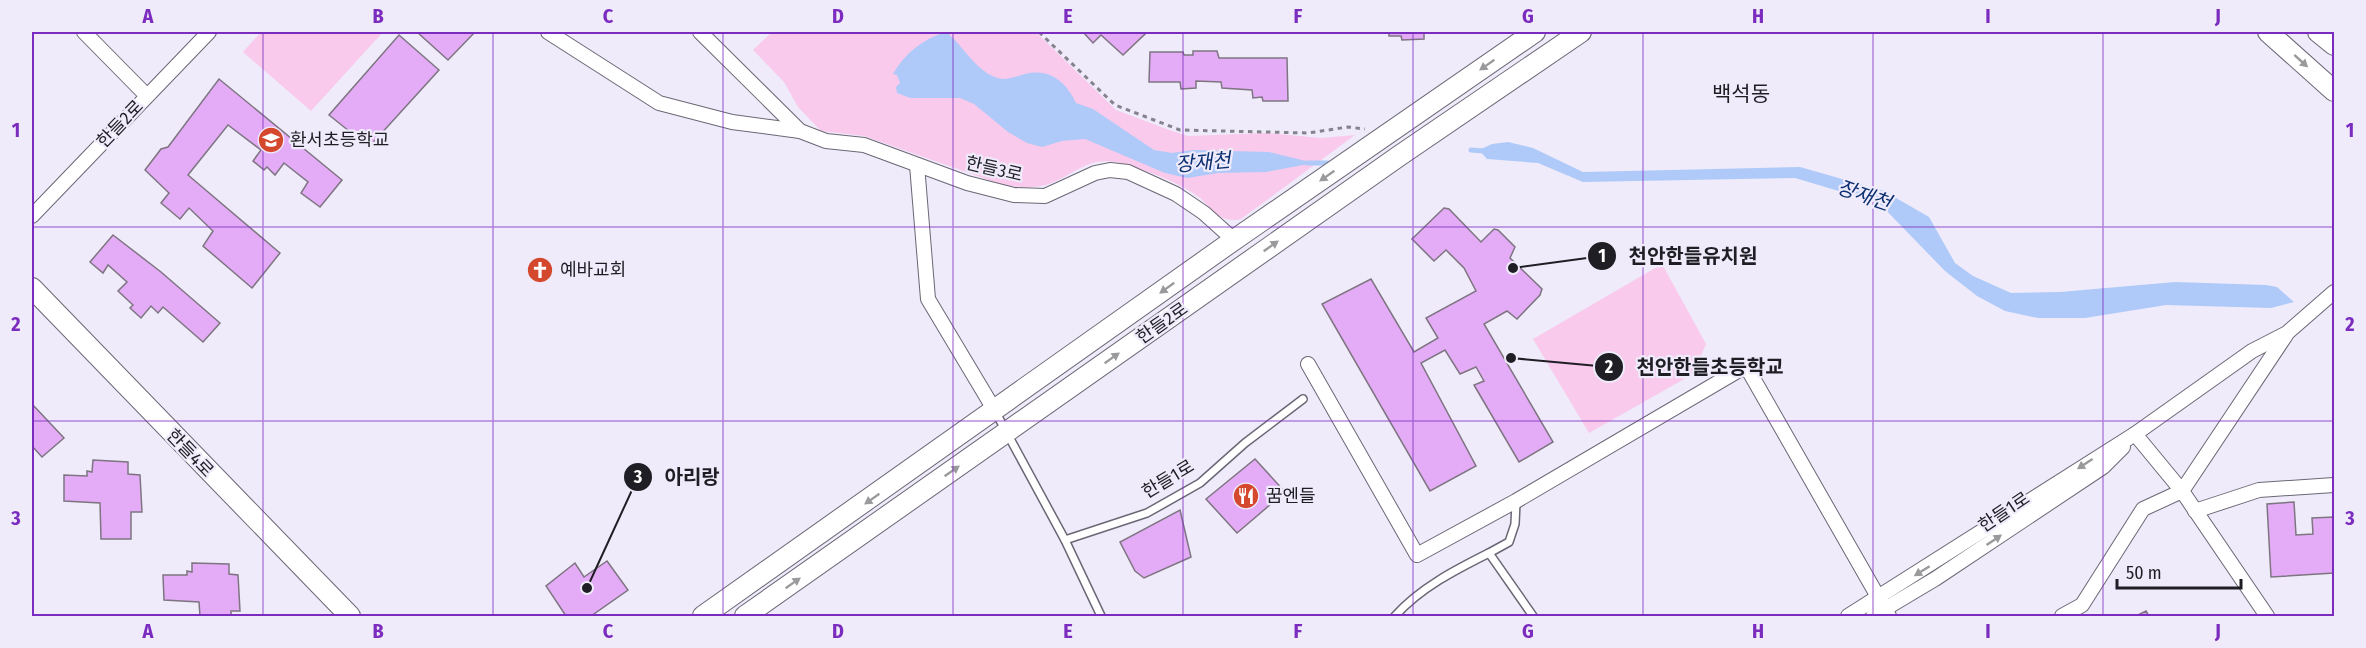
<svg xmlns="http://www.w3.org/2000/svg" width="2366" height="648" font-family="'Fira Sans Condensed','Noto Sans KR',sans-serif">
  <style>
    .green { fill: #f9caec }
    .water { fill: #afcaf8 }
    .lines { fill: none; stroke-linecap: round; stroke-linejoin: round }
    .stream { stroke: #afcaf8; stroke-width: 5 }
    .building { fill: #e4acf7; stroke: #7e7581; stroke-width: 1.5 }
    .lane-casing { stroke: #6b6775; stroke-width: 10 }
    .street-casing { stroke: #6b6775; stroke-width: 16 }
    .secondary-casing { stroke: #6b6775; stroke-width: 22 }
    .path { stroke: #85838e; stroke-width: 3; stroke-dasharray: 4.5 4.5; stroke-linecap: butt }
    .lane { stroke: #fff; stroke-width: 7 }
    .street { stroke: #fff; stroke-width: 14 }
    .secondary { stroke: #fff; stroke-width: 20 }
    .oneway { fill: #9a9a9c }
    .grid { fill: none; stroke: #7b2cbf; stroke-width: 1.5; stroke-opacity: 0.55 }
    .labels { text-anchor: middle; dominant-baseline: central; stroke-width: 4.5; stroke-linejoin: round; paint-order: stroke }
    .street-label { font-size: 18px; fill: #1f1e24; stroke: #efebfb }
    .poi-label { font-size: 18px; fill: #1f1e24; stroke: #efebfb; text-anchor: start }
    .water-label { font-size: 20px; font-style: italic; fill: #0b3071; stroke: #efebfb }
    .quarter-label { font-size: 21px; fill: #1f1e24; stroke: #efebfb }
    .leader { fill: none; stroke: #1f1e24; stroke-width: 2 }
    .callout-dot { fill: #1f1e24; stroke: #efebfb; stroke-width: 2 }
    .mark-label { font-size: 18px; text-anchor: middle; font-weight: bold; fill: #fff }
    .callout-label { font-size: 20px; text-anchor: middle; font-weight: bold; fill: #1f1e24; stroke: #efebfb; stroke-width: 4.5; stroke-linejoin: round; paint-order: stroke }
    .neatline { fill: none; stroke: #7b2cbf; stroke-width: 2 }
    .grid-label { font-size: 20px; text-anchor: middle; font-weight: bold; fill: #7b2cbf }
  </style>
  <rect width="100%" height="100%" fill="#efebfb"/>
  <g class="green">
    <path d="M261 32H383L311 111 243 52Z"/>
    <path d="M772 32H1036L1116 110 1172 131 1188 136 1267 133 1322 138 1355 135 1241 219C1234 221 1226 220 1219 216 1211 212 1206 202 1199 197 1181 184 1153 173 1131 166 1089 153 1084 170 1049 184 1034 189 1018 187 1003 185L864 136 821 131 798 107 784 82 753 50Z"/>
    <path d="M1662 264 1706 344 1693 374 1589 433 1533 339Z"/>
  </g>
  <g class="water">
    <path d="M946 32C963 45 976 72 998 78 1006 81 1017 76 1025 74 1050 68 1066 82 1076 103L1093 109 1154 150 1172 153 1193 150 1269 152 1314 163 1266 172 1218 173 1187 178 1165 173 1085 139 1062 141 1042 147 1027 143 1008 132 974 104 960 98H910L897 93 896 87 900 83 897 75 893 74C905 53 923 39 946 32Z"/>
    <path d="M1508 142 1533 148 1583 172 1800 167 1884 191 1929 217 1955 263 1973 276 2011 293 2060 292 2175 282 2266 285 2277 287 2294 302 2271 308 2166 305 2085 318H2038L2005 311 1977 296 1945 271 1879 203 1795 178 1583 182 1538 163 1487 159 1479 150 1492 144Z"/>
  </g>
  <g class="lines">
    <g class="stream">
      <path d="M1471 150 1484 151"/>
      <path d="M1307 163H1328"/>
    </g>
  </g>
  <g class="building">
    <path d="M417 32H475L448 60Z"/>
    <path d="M1083 32H1142L1145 34 1123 55 1101 35 1093 43Z"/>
    <path d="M1389 32H1424V39L1402 40 1401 36H1389Z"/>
    <path d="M399 35 439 70 369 147 329 115Z"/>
    <path d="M1193 51H1217L1219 58H1287L1288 101H1263L1262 97 1253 98 1252 90 1222 88 1221 82 1196 81V88L1181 89 1180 82H1149L1150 52H1183L1184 55H1193Z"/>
    <path d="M219 79 342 180 320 207 301 193 308 182 284 163 275 175 267 167 264 170 253 161 261 150 228 125 188 175 280 253 252 288 203 246 213 231 189 208 180 219 161 203 169 193 145 170 161 149 168 147Z"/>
    <path d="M1444 208 1449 209 1481 242 1494 229 1498 230 1515 247 1510 258 1542 289 1540 295 1517 319 1507 311 1484 324 1553 442 1519 462 1474 385 1484 381 1476 367 1460 374 1445 350 1421 363 1476 466 1430 491 1322 304 1371 279 1414 352 1438 338 1426 318 1476 291 1464 268 1446 250 1434 261 1412 239Z"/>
    <path d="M113 235 161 272 220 323 203 342 163 307 158 313 151 306 141 318 130 308 133 305 118 291 127 282 108 265 103 273 90 262Z"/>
    <path d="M32 404 64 438 42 457 32 446Z"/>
    <path d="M1255 459 1285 492 1237 533 1206 499Z"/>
    <path d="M93 460 128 462V474L140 475 142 512H131V539H101L100 503 64 501V475L87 476V471L92 472Z"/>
    <path d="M2294 502 2296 535 2313 534 2312 518 2334 517V573L2271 577 2267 504Z"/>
    <path d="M1180 510 1191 557 1144 578 1135 571 1120 542Z"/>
    <path d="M607 561 628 590 591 616H566L546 586 575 563 584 577Z"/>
    <path d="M192 563 229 564V574L238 575 240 611H231V616H200L199 602 164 600 163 575H187V571L192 572Z"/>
    <path d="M2146 611 2149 616H2136Z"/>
  </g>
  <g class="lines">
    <g class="lane-casing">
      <g id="lane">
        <path d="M995 411 1065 540 1101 616"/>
        <path d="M1065 540 1147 513 1200 483 1245 443 1303 399"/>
        <path d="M1489 553 1509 542 1515 524 1516 502"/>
        <path d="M1395 616C1420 588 1455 570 1489 553L1533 616"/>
      </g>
    </g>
    <g class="street-casing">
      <g id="street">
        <path d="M84 32 147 96"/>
        <path d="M548 32 659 103 732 122 800 131 826 141 864 145 967 183 1014 195 1045 196 1095 173 1110 170 1128 172 1176 194 1204 213 1234 240"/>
        <path d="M700 32 800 131"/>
        <path d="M917 165 928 299 995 411"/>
        <path d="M32 216 209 32"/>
        <path d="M1308 364 1417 555 1516 501 1746 366 1889 616"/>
        <path d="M2135 434 2182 491 2267 616"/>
        <path d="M2195 511 2259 490 2334 485"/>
        <path d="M1848 616 2135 434 2252 351 2287 333 2334 292"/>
        <path d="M1873 616 1935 579 2103 467 2123 447"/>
        <path d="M2062 616 2082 605 2143 509 2182 491 2286 335"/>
      </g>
    </g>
    <g class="secondary-casing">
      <g id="secondary">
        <path d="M2268 32 2334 91"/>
        <path d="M2318 32 2334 45"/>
        <path d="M32 288 350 616"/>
        <path d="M703 616 1234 240 1535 32"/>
        <path d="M745 616 1399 156 1581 32"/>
      </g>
    </g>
    <path class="path" d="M1039 32 1115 105 1180 130 1308 133 1348 127 1365 129"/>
    <use href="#lane" class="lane"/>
    <use href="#street" class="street"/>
    <use href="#secondary" class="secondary"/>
  </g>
  <defs><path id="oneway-solid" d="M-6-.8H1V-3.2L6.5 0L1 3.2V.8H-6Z" transform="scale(1.5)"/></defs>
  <g class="oneway">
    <use href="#oneway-solid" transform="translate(2301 61) rotate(42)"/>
    <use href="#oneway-solid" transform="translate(1487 65) rotate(145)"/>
    <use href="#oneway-solid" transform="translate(1327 176) rotate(145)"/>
    <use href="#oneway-solid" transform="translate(1271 246) rotate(-35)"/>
    <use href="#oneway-solid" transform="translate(1167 288) rotate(144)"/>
    <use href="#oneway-solid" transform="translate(1112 358) rotate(-35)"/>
    <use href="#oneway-solid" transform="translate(2085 464) rotate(147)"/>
    <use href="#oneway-solid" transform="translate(952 471) rotate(-35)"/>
    <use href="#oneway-solid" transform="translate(872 499) rotate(145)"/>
    <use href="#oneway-solid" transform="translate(1994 540) rotate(-34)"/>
    <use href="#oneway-solid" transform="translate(1922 571) rotate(148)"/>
    <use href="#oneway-solid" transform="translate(793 583) rotate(-35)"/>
  </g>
  <path class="grid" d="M263 32V616M493 32V616M723 32V616M953 32V616M1183 32V616M1413 32V616M1643 32V616M1873 32V616M2103 32V616M32 227H2334M32 421H2334"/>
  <defs>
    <g id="school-disc" transform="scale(1.35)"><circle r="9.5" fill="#d4492e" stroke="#efebfb"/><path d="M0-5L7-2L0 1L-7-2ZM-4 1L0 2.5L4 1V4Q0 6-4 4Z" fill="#fff"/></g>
    <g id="church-disc" transform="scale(1.35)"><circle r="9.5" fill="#d4492e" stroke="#efebfb"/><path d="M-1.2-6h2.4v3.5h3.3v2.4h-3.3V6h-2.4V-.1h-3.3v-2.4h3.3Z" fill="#fff"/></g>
    <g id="restaurant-disc" transform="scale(1.35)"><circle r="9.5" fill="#d4492e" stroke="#efebfb"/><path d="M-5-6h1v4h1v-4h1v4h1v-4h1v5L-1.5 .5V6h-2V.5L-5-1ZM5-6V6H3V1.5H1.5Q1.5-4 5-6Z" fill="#fff"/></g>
  </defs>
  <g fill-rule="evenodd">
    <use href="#school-disc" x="271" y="140"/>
    <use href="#church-disc" x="540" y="270"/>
    <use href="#restaurant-disc" x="1246" y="496"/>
  </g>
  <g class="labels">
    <g class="street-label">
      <text transform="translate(120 124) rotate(-46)">한들2로</text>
      <text transform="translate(994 169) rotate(13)">한들3로</text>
      <text transform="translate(1162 323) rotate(-35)">한들2로</text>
      <text transform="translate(190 453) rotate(46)">한들4로</text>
      <text transform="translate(1168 479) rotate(-31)">한들1로</text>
      <text transform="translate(2004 512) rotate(-34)">한들1로</text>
    </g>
    <g class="poi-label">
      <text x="290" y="140">환서초등학교</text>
      <text x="560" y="270">예바교회</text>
      <text x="1266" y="496">꿈엔들</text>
    </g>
    <g class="water-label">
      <text transform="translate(1203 162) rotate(-5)">장재천</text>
      <text transform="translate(1864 195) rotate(19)">장재천</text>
    </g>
    <g class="quarter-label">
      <text x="1741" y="94">백석동</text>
    </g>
  </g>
  <path class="leader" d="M1513 268L1602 256M1511 358L1609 367M587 588L638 477"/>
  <g class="callout-dot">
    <circle cx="1513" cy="268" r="6"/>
    <circle cx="1511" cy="358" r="6"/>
    <circle cx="587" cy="588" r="6"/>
    <circle cx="1602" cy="256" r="15"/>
    <circle cx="1609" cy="367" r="15"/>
    <circle cx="638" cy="477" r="15"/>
  </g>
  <g class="mark-label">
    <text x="1602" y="262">1</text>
    <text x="1609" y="373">2</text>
    <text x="638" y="483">3</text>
  </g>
  <g class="callout-label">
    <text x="1693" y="263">천안한들유치원</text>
    <text x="1710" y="374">천안한들초등학교</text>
    <text x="692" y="484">아리랑</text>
  </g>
  <rect width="2366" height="648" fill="none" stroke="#efebfb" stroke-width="66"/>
  <path d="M2117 579v9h124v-9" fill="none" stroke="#1f1e24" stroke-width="3"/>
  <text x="2126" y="579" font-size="18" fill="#1f1e24" stroke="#efebfb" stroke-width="4.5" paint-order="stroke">50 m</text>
  <rect x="33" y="33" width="2300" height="582" class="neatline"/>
  <g class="grid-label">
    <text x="148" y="23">A</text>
    <text x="378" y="23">B</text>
    <text x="608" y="23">C</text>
    <text x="838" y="23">D</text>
    <text x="1068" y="23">E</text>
    <text x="1298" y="23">F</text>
    <text x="1528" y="23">G</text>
    <text x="1758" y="23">H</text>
    <text x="1988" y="23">I</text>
    <text x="2218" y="23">J</text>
    <text x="16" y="137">1</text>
    <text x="2350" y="137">1</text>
    <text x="16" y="331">2</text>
    <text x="2350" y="331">2</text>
    <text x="16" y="525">3</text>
    <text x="2350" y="525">3</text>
    <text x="148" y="638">A</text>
    <text x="378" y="638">B</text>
    <text x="608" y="638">C</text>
    <text x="838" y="638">D</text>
    <text x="1068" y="638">E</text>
    <text x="1298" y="638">F</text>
    <text x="1528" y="638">G</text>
    <text x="1758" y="638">H</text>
    <text x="1988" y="638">I</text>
    <text x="2218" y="638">J</text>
  </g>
</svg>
